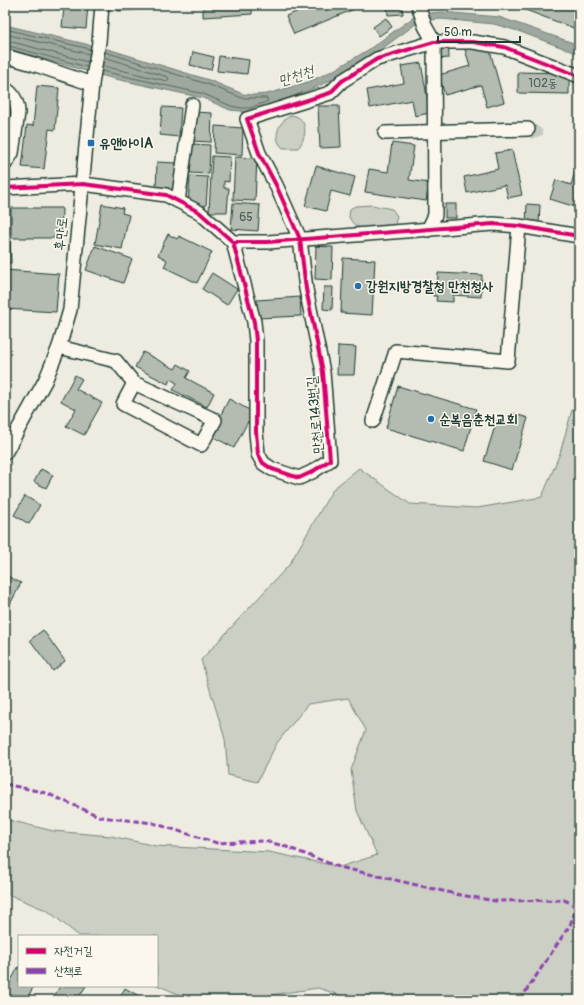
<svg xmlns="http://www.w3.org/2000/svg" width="584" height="1005" font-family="Pangolin,'Poor Story',sans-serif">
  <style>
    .green { fill: #cbcfc4; stroke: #75867c }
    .water { fill: #9fa89f; stroke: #6c7d74 }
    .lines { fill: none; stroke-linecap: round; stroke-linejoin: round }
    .shore { stroke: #52685f; stroke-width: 1 }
    .building { fill: #b4bbb0; stroke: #1f3d34 }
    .minor-tunnel { stroke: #c5c9be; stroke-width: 13; stroke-dasharray: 13 6; stroke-linecap: butt }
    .minor-casing { stroke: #1f3d34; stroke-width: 16 }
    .minor { stroke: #fbf7ec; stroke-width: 13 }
    .quiet { stroke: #8e44ad; stroke-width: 3; stroke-dasharray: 6 3; stroke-linecap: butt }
    .cycleway-casing { stroke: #fbf7ec; stroke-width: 6 }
    .cycleway { stroke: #d6006c; stroke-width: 4 }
    .poi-dot { fill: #1f6fb2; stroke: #fbf7ec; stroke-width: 1.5 }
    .labels { text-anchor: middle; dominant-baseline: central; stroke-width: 3; stroke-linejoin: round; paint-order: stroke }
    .number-label { font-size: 12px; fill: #445c53 }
    .poi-label { font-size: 14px; font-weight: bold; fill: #1f3d34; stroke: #fbf7ec; text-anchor: start }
    .street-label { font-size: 14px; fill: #1f3d34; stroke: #fbf7ec }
    .water-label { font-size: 15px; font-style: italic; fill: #455d54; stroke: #fbf7ec }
  </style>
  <rect width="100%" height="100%" fill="#eeece1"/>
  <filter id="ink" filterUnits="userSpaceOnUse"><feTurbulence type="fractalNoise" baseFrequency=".025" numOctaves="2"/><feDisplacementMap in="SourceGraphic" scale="8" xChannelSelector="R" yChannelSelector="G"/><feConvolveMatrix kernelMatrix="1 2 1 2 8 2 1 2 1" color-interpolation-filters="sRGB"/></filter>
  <g filter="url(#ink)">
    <g class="green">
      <path d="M292 115C309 118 307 138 298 148H283C271 138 279 120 292 115Z"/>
      <path d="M372 205 392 209 397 216 395 225C379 227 357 236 349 217L350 209 355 206Z"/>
      <path d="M579 408V1000H355L318 988 270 995 268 1000H192L157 985V936H79L48 911 5 893V819L53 831 111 836 156 846 269 852 340 867 377 855 357 811 351 770 366 730 348 698 308 704 277 743 257 782 228 775 225 739 201 660 289 565 333 489 359 468 410 504 477 508 542 497 560 453 572 410Z"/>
    </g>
    <path class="water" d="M442 12 499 17 579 45V54L518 31 494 24 441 19 420 21 372 56 344 73 315 88 250 112 230 110 203 98 111 78 5 48V25L111 50 209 80 243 94 254 95 267 94 308 82 334 70 368 50 418 14Z"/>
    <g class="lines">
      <g class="shore">
        <path d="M5 29 90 49"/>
        <path d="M5 34 89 54"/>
        <path d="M5 40 88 62"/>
        <path d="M5 45 87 67"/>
        <path d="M103 66 167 81 169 79 168 77 104 57"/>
        <path d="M102 71 204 94 231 106 241 108H250L268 101 267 98H242L207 84 105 52"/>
      </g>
    </g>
    <g class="building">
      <path d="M55 5H88L86 29 62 27 64 7Z"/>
      <path d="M118 5H148L149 9 118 11Z"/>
      <path d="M203 5H252V14L203 17Z"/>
      <path d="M314 5H364L294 34 286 16Z"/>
      <path d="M387 5H402L403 14 388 15Z"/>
      <path d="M512 5H579V30Z"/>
      <path d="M386 18 392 27 379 36 373 27Z"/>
      <path d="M448 36 449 58 436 59 435 37Z"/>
      <path d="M486 36 504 102 487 107 481 85 445 95 439 75 470 66 463 43Z"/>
      <path d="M193 52 214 57 211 70 190 65Z"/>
      <path d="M219 56 249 60 247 74 217 71Z"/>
      <path d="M421 63 430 113 415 116 412 100 370 108 367 90 404 83 401 66Z"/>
      <path d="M518 72 569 73V94L518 93Z"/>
      <path d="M37 86 59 88 55 130 49 129 44 169 22 167 27 125 33 126Z"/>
      <path d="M318 106H339L341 147 320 148Z"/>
      <path d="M162 107 181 108 179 137 160 135Z"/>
      <path d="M194 112 212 113 211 142 192 141Z"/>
      <path d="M215 126 243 128 242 155 214 153Z"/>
      <path d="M392 143 414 146 409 180 429 183 426 201 365 192 369 169 388 172Z"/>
      <path d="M192 144 210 145 209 174 190 173Z"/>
      <path d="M512 150 522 195 508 198 505 185 467 193 464 177 498 169 495 153Z"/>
      <path d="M212 156 230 157 229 182 224 181V188H229L227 212H209Z"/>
      <path d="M235 157 257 158 255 201 233 200Z"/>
      <path d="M578 161 579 208 550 199 556 180 571 185Z"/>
      <path d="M157 162 176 163 174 192 156 191Z"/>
      <path d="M316 166 355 177 350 196 331 191 326 211 305 206Z"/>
      <path d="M190 176 208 177 206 206 188 205Z"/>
      <path d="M233 203 260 205 258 231 231 229Z"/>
      <path d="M102 204 123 208 122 213 129 215 122 249 95 244Z"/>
      <rect x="445" y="204" width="11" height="14"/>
      <path d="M527 204 540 205 539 224 526 223Z"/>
      <path d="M11 208H62L61 238H11Z"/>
      <path d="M168 234 177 239 179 236 212 252 197 283 164 267 167 260 158 255Z"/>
      <path d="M5 235H10L11 263H5Z"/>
      <path d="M95 246 132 259 123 283 86 270Z"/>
      <path d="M316 246 333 247 332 280 315 279Z"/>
      <path d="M343 258 375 260 372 315 341 313Z"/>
      <path d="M5 270 59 274 56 312 5 309Z"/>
      <path d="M212 273 237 289 227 305 202 289Z"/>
      <path d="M438 273 482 275 481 297 453 295V302L436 301 437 296H433V289H437Z"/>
      <path d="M324 287H333L332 310 323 309Z"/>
      <path d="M300 297 301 316 258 318 257 300Z"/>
      <path d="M338 346 356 347 354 375H337Z"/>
      <path d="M143 352 175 369 178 364 190 371 186 378 214 393 207 407 173 390 177 383 170 379 168 384 135 367Z"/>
      <path d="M75 375 82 379 76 389 102 403 84 435 66 426 76 409 61 401Z"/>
      <path d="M398 386 476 409 464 451 386 428Z"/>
      <path d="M229 399 253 412 234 448 210 435Z"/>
      <path d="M512 413 528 418 512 470 484 461 497 420 508 424Z"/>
      <path d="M41 469 53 475 46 488 34 482Z"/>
      <path d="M25 496 40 505 29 524 14 515Z"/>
      <path d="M5 575 21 583 5 614Z"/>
      <path d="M43 630 65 661 53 671 30 640Z"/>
      <path d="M19 966V986H34L26 1000H5V991Z"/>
      <path d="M60 986H86L77 1000H52Z"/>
      <path d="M125 988 144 999 143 1000H118Z"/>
    </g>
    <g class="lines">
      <path class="minor-tunnel" d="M528 129 536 133 539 141"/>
      <g class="minor-casing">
        <g id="minor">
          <path d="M418 5 425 26 434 42 435 215 428 230"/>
          <path d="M5 56 33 64 92 84"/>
          <path d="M5 89C14 93 18 104 18 113L12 153 5 164"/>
          <path d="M385 133 528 129"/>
          <path d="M5 188 83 184 166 195 199 212 233 242H268L493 224 519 226 579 236"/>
          <path d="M178 201 192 105"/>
          <path d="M233 242 254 322 256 341V432L258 454 263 463 272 469 299 478 312 472 330 460 323 372 306 289 300 239 276 185 259 153 247 119 330 93 342 81 377 59 434 42H473L504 47 579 76"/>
          <path d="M59 347 116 361 134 383 123 404 201 445 215 420 134 383"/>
          <path d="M373 421 396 351 508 361 519 226"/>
          <path d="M5 453 45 381 59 347 70 310 92 84 99 42 102 5"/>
        </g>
      </g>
      <use href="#minor" class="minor"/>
      <path class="quiet" d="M5 784 46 793 101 817 153 823 217 843 265 841 284 846 339 867 460 895 496 901 564 900 571 903 575 907V912L570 925 520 1000"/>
      <g class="cycleway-casing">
        <g id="cycleway">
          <path d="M5 188 83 184 166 195 199 212 233 242H268L493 224 519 226 579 236"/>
          <path d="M233 242 254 322 256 341V432L258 454 263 463 272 469 299 478 312 472 330 460 323 372 306 289 300 239 276 185 259 153 247 119 330 93 342 81 377 59 434 42H473L504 47 579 76"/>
        </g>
      </g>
      <use href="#cycleway" class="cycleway"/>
    </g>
  </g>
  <g class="poi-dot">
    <rect x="87" y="139" width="8" height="8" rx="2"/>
    <circle cx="358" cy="286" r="4"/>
    <circle cx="431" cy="419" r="4"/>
  </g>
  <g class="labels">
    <g class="number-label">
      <text x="543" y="83">102동</text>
      <text x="246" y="217">65</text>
    </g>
    <g class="poi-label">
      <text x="99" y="143">유앤아이A</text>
      <text x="366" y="286">강원지방경찰청 만천청사</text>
      <text x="439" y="419">순복음춘천교회</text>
    </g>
    <g class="street-label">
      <text transform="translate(61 234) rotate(-84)">후만로</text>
      <text transform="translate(315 415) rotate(-95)">만천로143번길</text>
    </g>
    <g class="water-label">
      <text transform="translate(296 76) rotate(-18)">만천천</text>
    </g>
  </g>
  <rect width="584" height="1005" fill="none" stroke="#fbf7ec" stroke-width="20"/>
  <rect x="10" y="10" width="564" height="985" fill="none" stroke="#1f3d34" stroke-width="1.5" filter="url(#ink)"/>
  <rect x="18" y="935" width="140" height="52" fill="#fbf7ec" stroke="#a3ada2"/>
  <rect x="26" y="948" width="20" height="6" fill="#d6006c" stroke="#a3ada2"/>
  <text x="54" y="955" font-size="12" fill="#1f3d34">자전거길</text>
  <rect x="26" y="968" width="20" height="6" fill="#8e44ad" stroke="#a3ada2"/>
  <text x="54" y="975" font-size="12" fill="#1f3d34">산책로</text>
  <path d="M438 36v6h82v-6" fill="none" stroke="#1f3d34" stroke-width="2"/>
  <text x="444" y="36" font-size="12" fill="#1f3d34" stroke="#fbf7ec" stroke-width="3" paint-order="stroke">50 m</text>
</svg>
